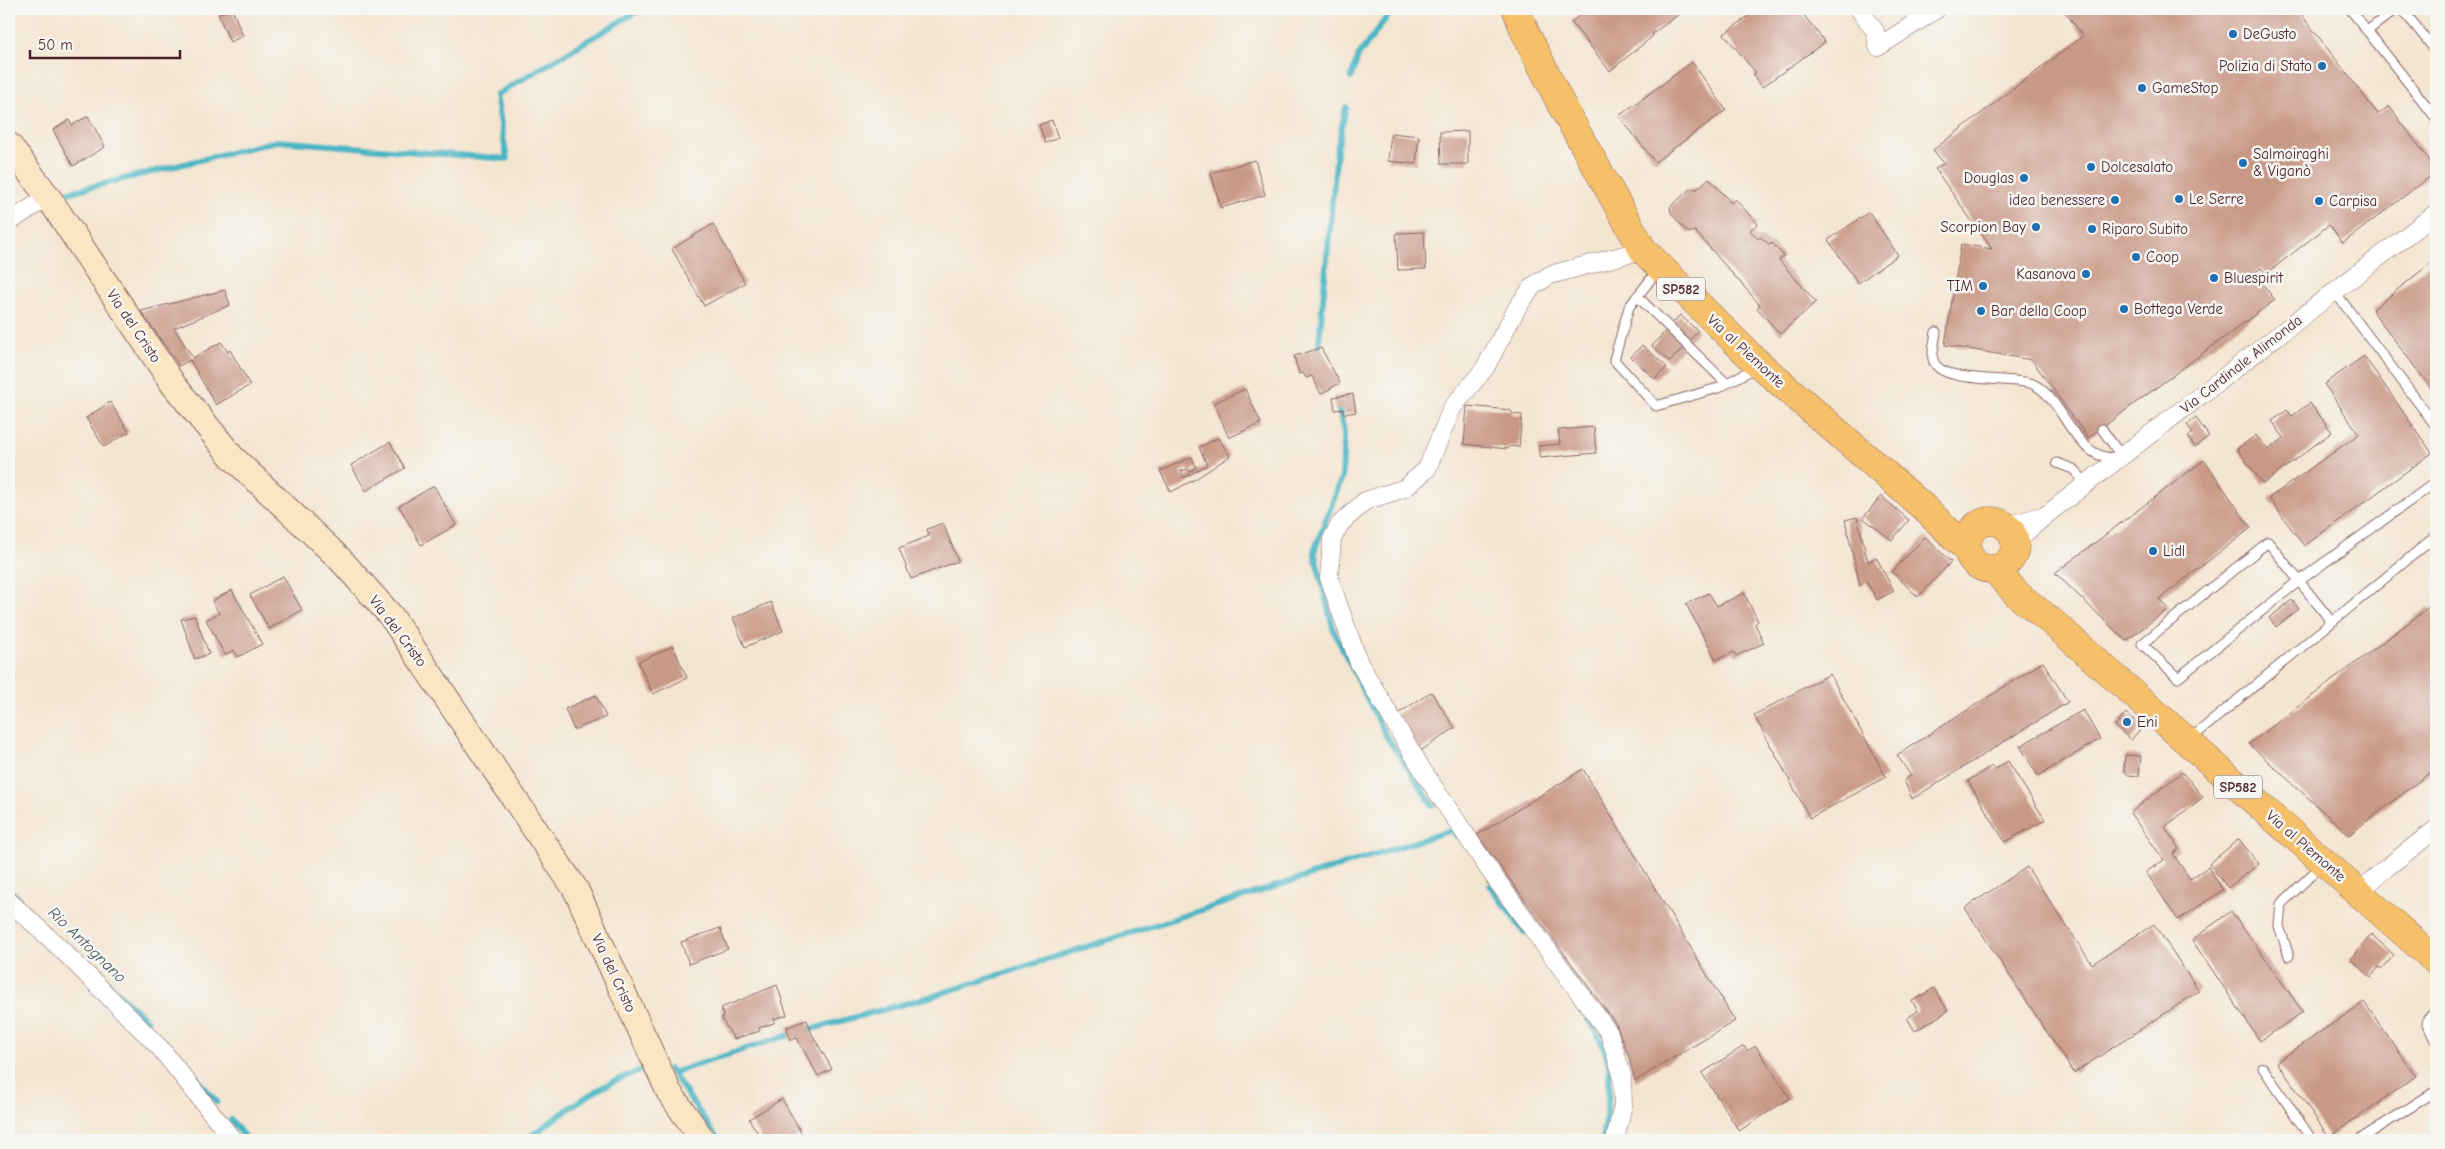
<svg xmlns="http://www.w3.org/2000/svg" width="2445" height="1149" font-family="'Comic Neue',sans-serif">
  <style>
    .lines { fill: none; stroke-linecap: round; stroke-linejoin: round }
    .stream { stroke: #4ab6c5; stroke-width: 6 }
    .building { fill: #c99987 }
    .lane-casing { stroke: #866465; stroke-width: 11 }
    .street-casing { stroke: #866465; stroke-width: 19 }
    .secondary-casing { stroke: #866465; stroke-width: 27 }
    .primary-casing { stroke: #866465; stroke-width: 29 }
    .lane { stroke: #fff; stroke-width: 9 }
    .street { stroke: #fff; stroke-width: 18 }
    .secondary { stroke: #fbe6c4; stroke-width: 25 }
    .primary { stroke: #f6c06b; stroke-width: 28 }
    .poi-dot { fill: #1f6fb2; stroke: #f6f6f2; stroke-width: 2 }
    .labels { text-anchor: middle; dominant-baseline: central; stroke-width: 5; stroke-linejoin: round; paint-order: stroke }
    .shield { fill: #f6f6f2; stroke: #7e6067; stroke-width: 1 }
    .shield-label { font-size: 14px; font-weight: bold; fill: #4a1f2b }
    .poi-label { font-size: 15px; fill: #4a1f2b; stroke: #f6f6f2; text-anchor: start }
    .street-label { font-size: 15px; fill: #4a1f2b; stroke: #f6f6f2 }
    .water-label { font-size: 16px; font-style: italic; fill: #4a5461; stroke: #f6f6f2 }
  </style>
  <rect width="100%" height="100%" fill="#f6f6f2"/>
  <filter id="ink" filterUnits="userSpaceOnUse"><feTurbulence type="fractalNoise" baseFrequency=".02" numOctaves="2"/><feDisplacementMap in="SourceGraphic" scale="10" xChannelSelector="R" yChannelSelector="G"/><feConvolveMatrix kernelMatrix="1 2 1 2 8 2 1 2 1" color-interpolation-filters="sRGB"/></filter>
  <filter id="wash" filterUnits="userSpaceOnUse"><feTurbulence type="fractalNoise" baseFrequency=".0096" numOctaves="4" result="noise"/><feDisplacementMap in="SourceGraphic" scale="20" xChannelSelector="R" yChannelSelector="G"/><feGaussianBlur stdDeviation="1.12" result="paint"/><feColorMatrix in="noise" values="0 0 0 0 0 0 0 0 0 0 0 0 0 0 0 0 0 1.4 0 .05"/><feComposite in="paint" operator="in"/></filter>
  <g filter="url(#wash)">
    <rect width="100%" height="100%" fill="#f4e5d0"/>
    <g class="lines">
      <g class="stream">
        <path d="M1351 78 1358 56 1393 9"/>
        <path d="M58 195 277 141 507 159 496 95 641 9"/>
        <path d="M1319 357 1318 353 1337 149 1346 107"/>
        <path d="M1337 402 1344 431 1342 477 1314 551 1334 632 1385 734 1433 806"/>
        <path d="M1490 886 1524 932"/>
        <path d="M9 890 19 899"/>
        <path d="M79 955 147 1021"/>
        <path d="M1583 1011C1593 1027 1607 1047 1609 1067 1611 1091 1606 1116 1603 1140"/>
        <path d="M169 1046 217 1102"/>
        <path d="M669 1069 672 1073 779 1038 933 996 1452 830 1457 836"/>
        <path d="M674 1075 718 1140"/>
        <path d="M231 1120 247 1140"/>
        <path d="M526 1140C563 1113 596 1085 640 1071"/>
      </g>
    </g>
    <g id="blocks">
      <g class="building">
        <path d="M232 9 243 36 230 42 218 14Z"/>
        <path d="M1588 9H1686L1652 34 1653 36 1610 71 1571 22Z"/>
        <path d="M1758 9H1799L1825 42 1762 87 1753 75 1756 73 1724 34Z"/>
        <path d="M2063 9H2297L2378 114 2389 106 2436 169V172L2343 243 2329 225 2266 274 2261 268 2254 273 2275 300 2088 438 2032 360 1945 345 1961 244 1992 249 1935 169 1944 163 1933 150 2083 36Z"/>
        <path d="M1692 62 1726 110 1655 162 1619 116Z"/>
        <path d="M88 116 105 147 73 166 53 130 69 120 72 125Z"/>
        <path d="M1052 120 1058 138 1045 143 1039 125Z"/>
        <path d="M1468 131V164H1441L1440 132Z"/>
        <path d="M1391 133 1419 136 1416 164 1388 161Z"/>
        <path d="M1255 160 1265 195 1221 208 1211 173Z"/>
        <path d="M1709 178 1731 203 1735 199 1758 224 1750 230 1758 239 1760 237 1770 245 1772 243 1784 256 1779 260 1816 302 1780 334 1757 308 1760 305 1695 231 1688 233 1671 213 1670 207 1690 189H1697Z"/>
        <path d="M1869 212 1898 255 1858 283 1828 240Z"/>
        <path d="M713 224 745 283 704 306 672 249Z"/>
        <path d="M1424 232 1426 269 1398 270 1396 233Z"/>
        <path d="M2436 259V395L2372 310Z"/>
        <path d="M225 290 230 305 174 328 193 358 221 342 228 352 230 350 250 385 216 405 190 360 179 366 141 311Z"/>
        <path d="M1680 315 1698 331 1670 362 1652 346Z"/>
        <path d="M1642 345 1667 367 1655 379 1631 357Z"/>
        <path d="M1321 348 1340 383 1321 394 1312 376 1306 378 1303 373 1299 374 1294 356Z"/>
        <path d="M2364 356 2432 453 2304 546 2269 498 2359 434 2324 384Z"/>
        <path d="M1245 389 1261 423 1229 438 1214 403Z"/>
        <path d="M1353 394 1356 412 1344 414 1343 409 1335 410 1333 397Z"/>
        <path d="M110 402 129 432 104 447 86 418Z"/>
        <path d="M2310 403 2332 432 2263 484 2237 449 2256 435 2268 450 2284 438 2272 421 2287 410 2292 416Z"/>
        <path d="M1467 406 1510 410 1513 414 1522 415 1519 447 1510 446 1507 449 1464 444Z"/>
        <path d="M2196 418 2209 436 2195 447 2188 437 2193 433 2187 425Z"/>
        <path d="M1594 427 1596 453 1540 458 1538 446 1560 444 1558 430Z"/>
        <path d="M1218 438 1230 456 1197 478 1171 492 1160 471 1192 457 1196 467 1190 472 1188 469 1181 471 1184 478 1207 465 1199 447Z"/>
        <path d="M390 442 405 468 366 491 351 465Z"/>
        <path d="M2204 460 2251 528 2159 599 2168 609 2126 641 2055 573Z"/>
        <path d="M434 486 456 525 421 545 399 506Z"/>
        <path d="M1881 496 1909 520 1892 540 1863 518Z"/>
        <path d="M1857 517 1868 562 1876 557 1894 591 1877 600 1866 581 1860 586 1845 520Z"/>
        <path d="M943 523 958 561 911 579 899 548 929 536 927 529Z"/>
        <path d="M1925 537 1951 562 1918 597 1892 572Z"/>
        <path d="M283 576 302 610 269 629 250 595Z"/>
        <path d="M232 590 262 644 238 657 234 650 225 655 206 620 219 613 212 601Z"/>
        <path d="M1709 593 1717 606 1744 593 1758 621 1755 624 1764 643 1736 656 1734 652 1716 660 1686 604Z"/>
        <path d="M2292 600 2299 609 2276 627 2269 618Z"/>
        <path d="M771 602 783 631 745 647 733 618Z"/>
        <path d="M2429 607 2436 616V768L2349 835 2249 744Z"/>
        <path d="M195 616 209 654 195 659 181 619Z"/>
        <path d="M673 646 687 678 653 694 638 662Z"/>
        <path d="M2043 662 2068 702 1912 799 1904 780 1911 776 1897 755Z"/>
        <path d="M1830 674 1886 777 1810 818 1754 715Z"/>
        <path d="M1431 692 1455 728 1419 752 1396 715Z"/>
        <path d="M596 695 606 717 574 730 565 709Z"/>
        <path d="M2083 710 2100 739 2038 776 2020 746Z"/>
        <path d="M2126 713 2142 727 2131 740 2115 726Z"/>
        <path d="M2125 755 2141 756 2139 776 2128 775 2124 770Z"/>
        <path d="M2008 761 2045 820 2005 842 1968 781 1992 766 1994 770Z"/>
        <path d="M1583 769 1735 1021 1635 1081 1629 1057 1616 1024 1477 835Z"/>
        <path d="M2182 772 2203 797 2165 827 2179 849 2173 854 2190 879 2208 867 2223 890 2178 920 2146 872 2164 860 2130 813Z"/>
        <path d="M2239 839 2259 864 2228 888 2209 864Z"/>
        <path d="M2027 867 2092 964 2154 924 2199 991 2074 1073 1965 908Z"/>
        <path d="M2231 911 2303 1012 2260 1041 2192 940Z"/>
        <path d="M720 928 728 949 689 964 681 942Z"/>
        <path d="M2371 934 2394 955 2382 969 2379 967 2371 977 2350 959Z"/>
        <path d="M777 985 787 1015 774 1019V1023L759 1028 760 1031 734 1039 721 1018 723 1017 721 1008Z"/>
        <path d="M1934 988 1948 1011 1915 1031 1907 1018 1918 1011 1912 1001Z"/>
        <path d="M2364 1002 2416 1076 2329 1137 2277 1062Z"/>
        <path d="M807 1020 812 1034 832 1069 818 1076 797 1038 790 1040 787 1027Z"/>
        <path d="M1744 1046 1747 1051 1756 1046 1790 1098 1739 1131 1702 1073Z"/>
        <path d="M782 1099 802 1134 792 1140H762L749 1119Z"/>
      </g>
    </g>
  </g>
  <g filter="url(#ink)">
    <use href="#blocks" fill-opacity="0" stroke="#866465" stroke-width="1"/>
    <g class="lines">
      <g class="lane-casing">
        <g id="lane">
          <path d="M2350 9 2436 118"/>
          <path d="M2407 9 2406 14 2436 51"/>
          <path d="M2367 31 2396 9"/>
          <path d="M1658 270 1629 307 1614 360 1656 406 1718 388 1757 367"/>
          <path d="M2335 292 2436 426"/>
          <path d="M1637 296 1726 383"/>
          <path d="M1936 332C1935 340 1932 351 1933 359 1938 385 2014 376 2033 384 2065 399 2073 460 2116 458"/>
          <path d="M2102 429 2122 457"/>
          <path d="M2057 463 2073 469 2087 484"/>
          <path d="M2331 621 2268 542 2142 644 2178 678 2299 581 2436 482"/>
          <path d="M2189 740 2436 536"/>
          <path d="M2289 956 2279 926 2281 904 2322 865"/>
          <path d="M2436 1012 2428 1018 2427 1024 2436 1042"/>
          <path d="M2263 1068 2312 1140"/>
          <path d="M2359 1140 2436 1091"/>
        </g>
      </g>
      <g class="street-casing">
        <g id="street">
          <path d="M1859 9 1875 31 1878 47 1937 9"/>
          <path d="M9 222 48 197"/>
          <path d="M2007 526 2038 517"/>
          <path d="M2016 541 2046 515 2436 213"/>
          <path d="M2359 892 2385 869 2436 829"/>
          <path d="M9 901 61 949 161 1049 233 1140"/>
          <path d="M1615 1140 1623 1105 1622 1075 1609 1033 1492 874 1423 771 1359 663 1329 578 1332 539 1340 524 1365 501 1405 488 1427 469 1452 408 1485 368 1517 308 1533 286 1550 275 1643 250"/>
        </g>
      </g>
      <g class="secondary-casing">
        <path id="secondary" d="M9 145 48 197 173 384 232 457 339 558 391 616 576 890 669 1092 703 1140"/>
      </g>
      <g class="primary-casing">
        <g id="primary">
          <path d="M1517 11 1525 32 1563 108 1643 250 1751 357 1922 506 1967 549"/>
          <circle cx="1991" cy="545" r="24"/>
          <path d="M1994 569 2018 595 2052 622 2436 961"/>
        </g>
      </g>
      <use href="#lane" class="lane"/>
      <use href="#street" class="street"/>
      <use href="#secondary" class="secondary"/>
      <use href="#primary" class="primary"/>
    </g>
  </g>
  <g class="poi-dot">
    <circle cx="2233" cy="34" r="5"/>
    <circle cx="2322" cy="66" r="5"/>
    <circle cx="2142" cy="88" r="5"/>
    <circle cx="2243" cy="163" r="5"/>
    <circle cx="2091" cy="167" r="5"/>
    <circle cx="2024" cy="178" r="5"/>
    <circle cx="2179" cy="199" r="5"/>
    <circle cx="2115" cy="200" r="5"/>
    <circle cx="2319" cy="201" r="5"/>
    <circle cx="2036" cy="227" r="5"/>
    <circle cx="2092" cy="229" r="5"/>
    <circle cx="2136" cy="257" r="5"/>
    <circle cx="2086" cy="274" r="5"/>
    <circle cx="2214" cy="278" r="5"/>
    <circle cx="1983" cy="286" r="5"/>
    <circle cx="2124" cy="309" r="5"/>
    <circle cx="1981" cy="311" r="5"/>
    <circle cx="2153" cy="551" r="5"/>
    <circle cx="2127" cy="722" r="5"/>
  </g>
  <g class="labels">
    <g class="shield">
      <rect x="1657" y="277.5" width="48" height="23" rx="4"/>
      <rect x="2214" y="775.5" width="48" height="23" rx="4"/>
    </g>
    <g class="shield-label">
      <text x="1681" y="289">SP582</text>
      <text x="2238" y="787">SP582</text>
    </g>
    <g class="poi-label">
      <text x="2243" y="34">DeGusto</text>
      <text x="2312" y="66" text-anchor="end">Polizia di Stato</text>
      <text x="2152" y="88">GameStop</text>
      <text x="2253" y="154">Salmoiraghi<tspan x="2253" dy="17">&amp; Viganò</tspan></text>
      <text x="2101" y="167">Dolcesalato</text>
      <text x="2014" y="178" text-anchor="end">Douglas</text>
      <text x="2189" y="199">Le Serre</text>
      <text x="2105" y="200" text-anchor="end">idea benessere</text>
      <text x="2329" y="201">Carpisa</text>
      <text x="2026" y="227" text-anchor="end">Scorpion Bay</text>
      <text x="2102" y="229">Riparo Subito</text>
      <text x="2146" y="257">Coop</text>
      <text x="2076" y="274" text-anchor="end">Kasanova</text>
      <text x="2224" y="278">Bluespirit</text>
      <text x="1973" y="286" text-anchor="end">TIM</text>
      <text x="2134" y="309">Bottega Verde</text>
      <text x="1991" y="311">Bar della Coop</text>
      <text x="2163" y="551">Lidl</text>
      <text x="2137" y="722">Eni</text>
    </g>
    <g class="street-label">
      <text transform="translate(134 326) rotate(56)">Via del Cristo</text>
      <text transform="translate(1746 351) rotate(43)">Via al Piemonte</text>
      <text transform="translate(2241 364) rotate(-38)">Via Cardinale Alimonda</text>
      <text transform="translate(398 631) rotate(53)">Via del Cristo</text>
      <text transform="translate(2306 846) rotate(41)">Via al Piemonte</text>
      <text transform="translate(614 973) rotate(65)">Via del Cristo</text>
    </g>
    <g class="water-label">
      <text transform="translate(87 945) rotate(44)">Rio Antognano</text>
    </g>
  </g>
  <rect width="2445" height="1149" fill="none" stroke="#f6f6f2" stroke-width="30"/>
  <path d="M30 50v8h150v-8" fill="none" stroke="#4a1f2b" stroke-width="2.5"/>
  <text x="38" y="50" font-size="15" fill="#4a1f2b" stroke="#f6f6f2" stroke-width="4" paint-order="stroke">50 m</text>
</svg>
